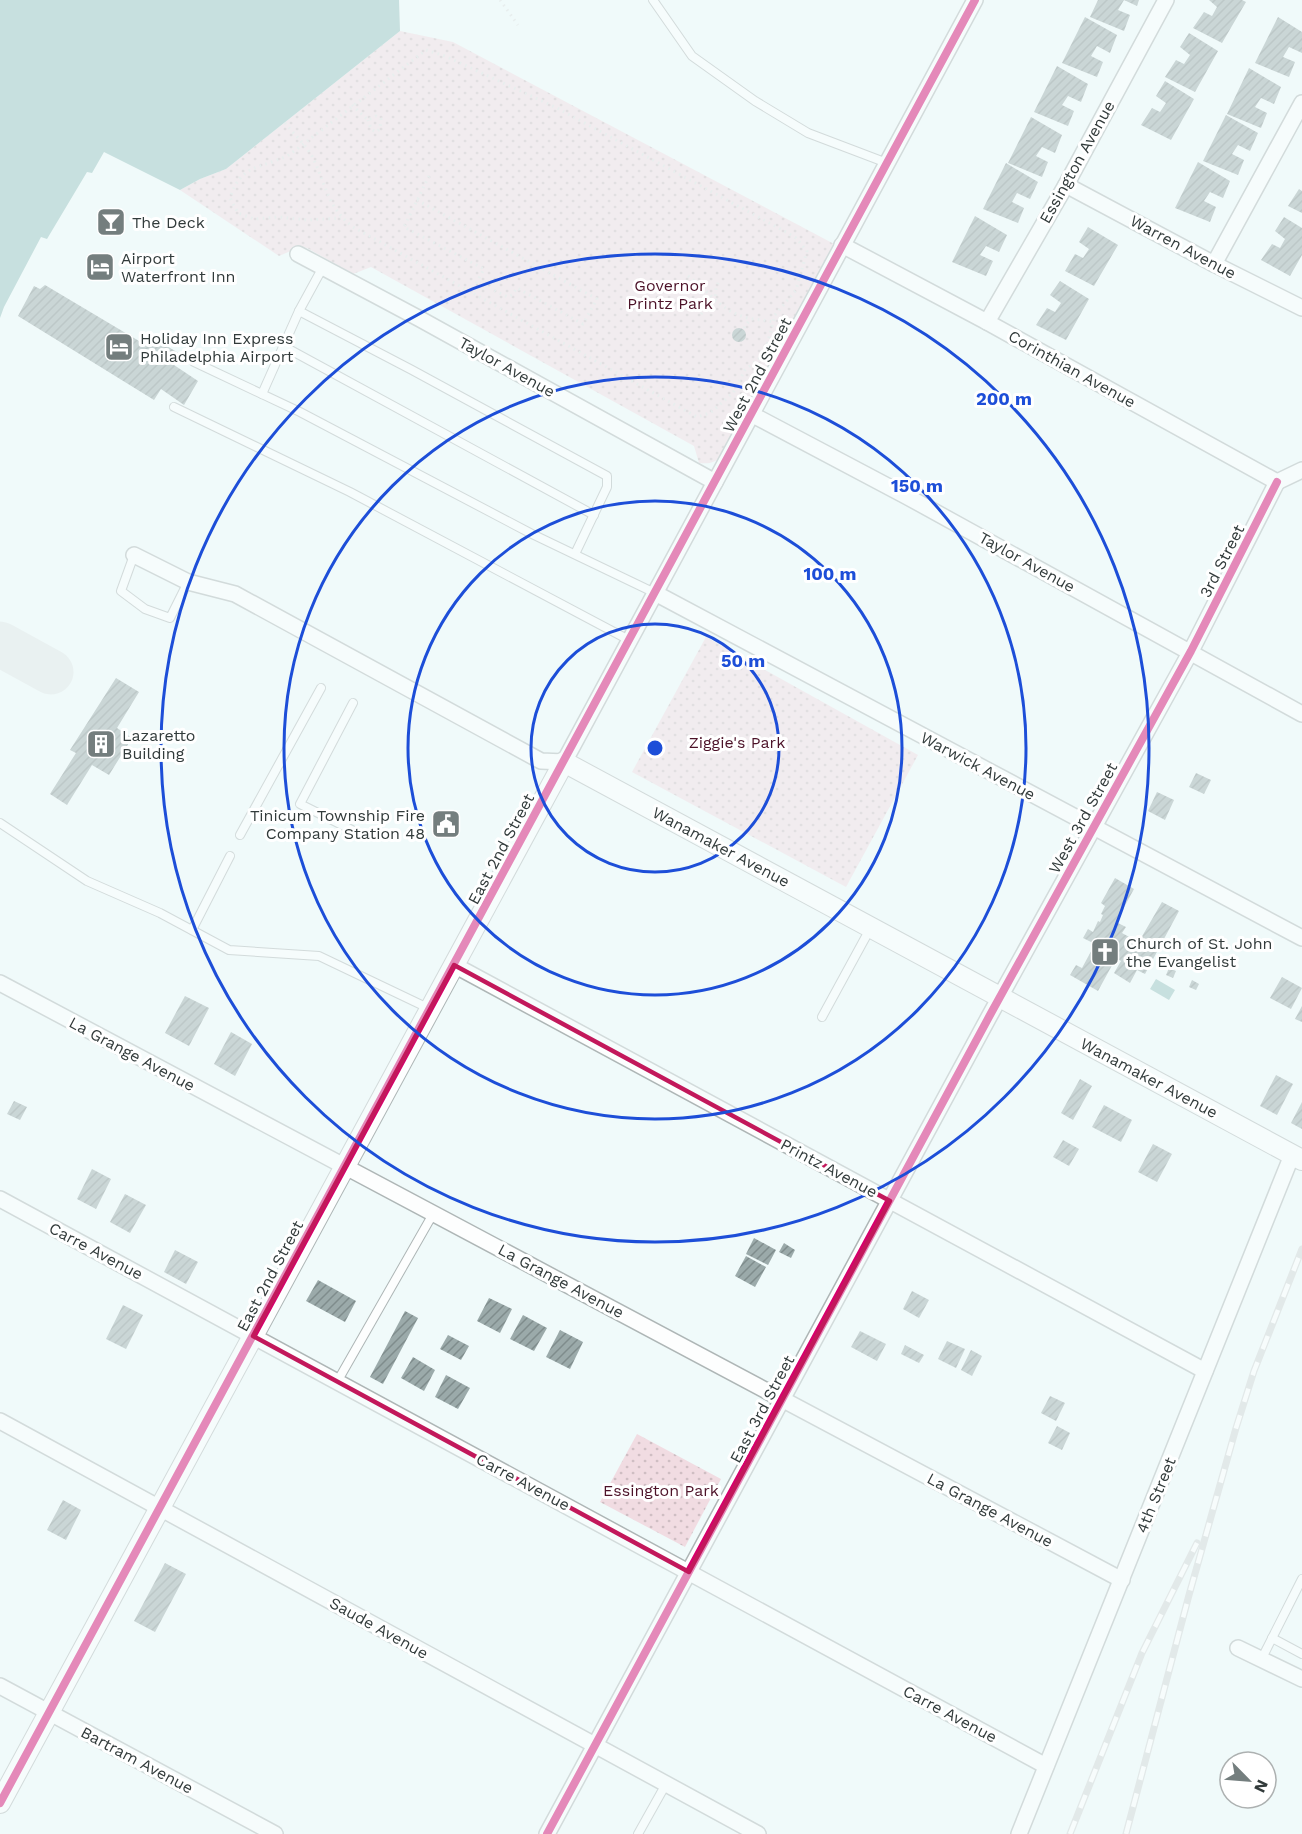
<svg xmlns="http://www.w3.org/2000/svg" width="1302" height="1834" font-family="'Work Sans',sans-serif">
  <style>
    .park { fill: url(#park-dots) }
    .water { fill: #96c1be }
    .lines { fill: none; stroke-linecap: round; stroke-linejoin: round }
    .taxiway { stroke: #e0e7e7; stroke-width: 45 }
    .building { fill: url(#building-hatch) }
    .service-casing { stroke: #aeb6b6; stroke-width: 10 }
    .minor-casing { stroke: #aeb6b6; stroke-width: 18 }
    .tertiary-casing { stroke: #aeb6b6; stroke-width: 22 }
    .path { stroke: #dde0e0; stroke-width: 3; stroke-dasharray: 1.5 4.5; stroke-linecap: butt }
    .service { stroke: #fdfefe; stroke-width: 8 }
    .minor { stroke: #fdfefe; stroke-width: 15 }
    .tertiary { stroke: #fdfefe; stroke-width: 20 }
    .rail-casing { stroke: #d1d4d4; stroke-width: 7 }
    .rail { stroke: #fff; stroke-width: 4.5; stroke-dasharray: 14; stroke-linecap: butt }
    .cycleway-casing { stroke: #fff; stroke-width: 11 }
    .cycleway { stroke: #d6006c; stroke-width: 8 }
    .marked { fill: none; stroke: #c2185b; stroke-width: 4.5; stroke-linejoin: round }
    .ring { fill: none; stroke: #1d4ed8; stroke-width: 3 }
    .labels { text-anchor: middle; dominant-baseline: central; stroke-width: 6; stroke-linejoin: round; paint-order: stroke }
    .street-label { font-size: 16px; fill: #323b3b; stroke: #fff }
    .poi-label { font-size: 16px; fill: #323b3b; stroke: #fff; text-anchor: start }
    .park-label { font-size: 16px; fill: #4c1228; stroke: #fff }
    .centre { fill: #1d4ed8; stroke: #fff; stroke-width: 3 }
    .ring-label { font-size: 18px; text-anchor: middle; font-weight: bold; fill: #1d4ed8; stroke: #fff; stroke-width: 6; stroke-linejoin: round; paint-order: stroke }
  </style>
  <defs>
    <pattern id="park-dots" width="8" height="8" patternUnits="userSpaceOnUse" patternTransform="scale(1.5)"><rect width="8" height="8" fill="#f1dce2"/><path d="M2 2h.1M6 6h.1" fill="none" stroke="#cfbec3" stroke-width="1.8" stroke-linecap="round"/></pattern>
    <pattern id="building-hatch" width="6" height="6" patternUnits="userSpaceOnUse" patternTransform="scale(1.5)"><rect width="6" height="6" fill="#9baaaa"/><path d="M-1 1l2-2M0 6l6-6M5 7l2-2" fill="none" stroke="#7f8c8c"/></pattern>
  </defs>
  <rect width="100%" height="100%" fill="#f0fafa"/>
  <g class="park">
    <path d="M400 31 453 42 836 245 722 455C715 463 710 464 699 463L694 446 371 267 353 274 307 248 300 247 279 256 180 190 200 179 226 169Z"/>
    <path d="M706 637 918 755 846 887 632 772Z"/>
    <path d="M637 1434 721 1479 685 1547 600 1502Z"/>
  </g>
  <g class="water">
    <path d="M0 0H399L400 31 226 169 200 179 180 190 104 152 92 173 87 172 47 239 41 237 4 307 0 318Z"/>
    <path d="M1156 979 1175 990 1169 1000 1150 989Z"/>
  </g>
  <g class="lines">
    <path class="taxiway" d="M0 644 51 672"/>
  </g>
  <g class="building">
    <path d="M1098 0H1139L1137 6 1124 0 1118 10 1130 15 1124 31 1090 17Z"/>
    <path d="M1209 0H1242L1246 2 1222 43 1193 28 1204 12 1212 16 1217 7Z"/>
    <path d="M1085 17 1117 35 1110 53 1097 46 1091 56 1103 62 1097 77 1062 63Z"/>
    <path d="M1278 17 1302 32V53L1289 47 1283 57 1295 62 1289 77 1255 63Z"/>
    <path d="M1189 33 1218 51 1195 92 1165 77 1176 60 1184 64 1190 55 1180 47Z"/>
    <path d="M1057 66 1088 84 1081 102 1068 96 1062 105 1074 111 1068 126 1034 112Z"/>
    <path d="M1249 68 1281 87 1274 104 1261 98 1255 107 1267 113 1261 128 1227 114Z"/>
    <path d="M1165 81 1194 99 1171 140 1141 125 1152 108 1160 112 1166 103 1156 96Z"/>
    <path d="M1226 115 1258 133 1250 151 1238 145 1232 154 1244 160 1238 175 1203 161Z"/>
    <path d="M1031 117 1062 135 1055 153 1042 147 1036 156 1048 162 1042 177 1008 163Z"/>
    <path d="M1198 162 1230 181 1223 198 1210 192 1204 201 1216 207 1210 222 1175 208Z"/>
    <path d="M1006 163 1038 182 1030 199 1017 193 1012 202 1024 208 1018 223 983 209Z"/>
    <path d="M1299 189 1302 191V213L1288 206Z"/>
    <path d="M975 216 1007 235 999 252 986 246 980 255 993 261 986 276 952 262Z"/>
    <path d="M1284 217 1302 228V255L1290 276 1261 260 1272 244 1280 248 1285 239 1275 231Z"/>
    <path d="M1088 227 1118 245 1094 286 1065 271 1075 254 1083 258 1089 249 1079 242Z"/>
    <path d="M1060 281 1089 299 1066 340 1036 325 1047 308 1055 312 1061 303 1050 295Z"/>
    <path d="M45 285 139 341 144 332 180 354 174 365 198 381 184 405 161 389 154 400 18 316 34 286 40 289Z"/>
    <circle cx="739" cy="335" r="7"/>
    <path d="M116 678 139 692 117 728 132 738 109 775 92 765 67 805 50 794 76 753 70 750Z"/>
    <path d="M1196 773 1211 780 1204 794 1189 787Z"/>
    <path d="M1157 792 1174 800 1165 820 1148 811Z"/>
    <path d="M1115 878 1134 889 1116 922 1126 927 1122 933 1131 938 1129 941 1137 945 1162 902 1179 911 1145 974 1137 970 1130 983 1114 973 1121 961 1116 958 1098 991 1070 975 1076 965 1082 968 1095 944 1083 938 1088 929 1093 932 1098 921 1100 922 1103 915 1101 914 1105 906 1101 903Z"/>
    <path d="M1169 968 1176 971 1173 978 1166 975Z"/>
    <path d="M1282 977 1302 988 1291 1009 1270 998Z"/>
    <path d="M1192 980 1199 984 1196 990 1189 987Z"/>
    <path d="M185 996 209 1008 189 1046 165 1033Z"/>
    <path d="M1302 1006V1022L1295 1019Z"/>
    <path d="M231 1032 252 1044 235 1076 214 1064Z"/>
    <path d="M1276 1075 1293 1084 1277 1115 1260 1106Z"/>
    <path d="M1080 1079 1092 1086 1073 1120 1061 1113Z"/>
    <path d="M14 1101 27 1107 20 1120 7 1114Z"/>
    <path d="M1302 1102V1129L1291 1123Z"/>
    <path d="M1104 1105 1132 1120 1121 1142 1092 1127Z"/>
    <path d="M1063 1140 1079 1149 1069 1166 1053 1157Z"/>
    <path d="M1153 1144 1172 1154 1157 1182 1138 1172Z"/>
    <path d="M92 1169 111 1179 96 1209 77 1199Z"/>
    <path d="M125 1194 146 1205 130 1233 110 1222Z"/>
    <path d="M754 1238 776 1250 768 1265 746 1254Z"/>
    <path d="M784 1243 795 1250 791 1258 779 1252Z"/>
    <path d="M175 1250 198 1262 186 1284 164 1272Z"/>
    <path d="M746 1256 766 1267 755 1287 735 1276Z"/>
    <path d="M318 1280 356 1301 345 1322 306 1301Z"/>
    <path d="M912 1291 929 1300 919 1318 903 1309Z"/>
    <path d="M489 1298 512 1309 500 1333 477 1321Z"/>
    <path d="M123 1305 143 1315 126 1349 106 1339Z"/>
    <path d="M405 1311 418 1318 383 1384 370 1377Z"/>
    <path d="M523 1315 547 1328 534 1351 510 1339Z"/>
    <path d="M560 1330 583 1342 570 1369 546 1357Z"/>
    <path d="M860 1331 886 1344 877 1361 851 1347Z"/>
    <path d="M448 1335 469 1346 461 1360 440 1349Z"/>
    <path d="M947 1341 965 1349 956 1368 938 1359Z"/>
    <path d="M905 1345 924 1355 919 1363 901 1354Z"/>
    <path d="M971 1350 982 1356 972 1376 961 1370Z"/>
    <path d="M413 1357 435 1370 424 1391 401 1378Z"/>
    <path d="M446 1375 470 1388 458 1409 435 1397Z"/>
    <path d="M1050 1396 1065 1403 1056 1421 1041 1413Z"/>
    <path d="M1057 1426 1070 1433 1062 1450 1048 1443Z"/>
    <path d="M63 1500 81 1510 66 1540 47 1530Z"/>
    <path d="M165 1563 186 1574 155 1632 134 1621Z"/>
  </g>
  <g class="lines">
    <g class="service-casing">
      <g id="service">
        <path d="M653 0 692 56 755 101 808 133 887 163"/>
        <path d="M323 267 299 311 412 370 607 476V487L575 554"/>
        <path d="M283 346 594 515"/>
        <path d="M194 362 300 412 532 534 655 593"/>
        <path d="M262 394 299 311"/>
        <path d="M174 407 350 492 629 640"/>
        <path d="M134 555 121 591 145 609 170 618 188 582"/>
        <path d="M0 823 87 881 160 913 229 950 319 956 428 1008"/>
        <path d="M352 830 300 804 353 703"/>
        <path d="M240 835 321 688"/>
        <path d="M192 930 230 856"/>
        <path d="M822 1017 870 929"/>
        <path d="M337 1382 433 1214"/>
        <path d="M1272 1638 1302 1654"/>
        <path d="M1261 1660 1302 1579"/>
        <path d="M638 1834 666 1784"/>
      </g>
    </g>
    <g class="minor-casing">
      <g id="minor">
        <path d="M1066 185 1214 264 1302 308"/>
        <path d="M842 245 987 322 1277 482"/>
        <path d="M298 254 420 319 715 482"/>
        <path d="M1214 264 1302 103"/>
        <path d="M987 322 1066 185 1166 0"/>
        <path d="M751 414 906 496 1302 714"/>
        <path d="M1277 482 1302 470"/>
        <path d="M134 555 188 582 235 594 541 761 564 762 975 0"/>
        <path d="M655 593 1302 938"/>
        <path d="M454 965 1205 1371"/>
        <path d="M0 983 1122 1580"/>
        <path d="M0 1199 1046 1766"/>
        <path d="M0 1421 758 1834"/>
        <path d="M1238 1648 1302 1679"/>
        <path d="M0 1686 275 1834"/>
        <path d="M547 1834 990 1015 1191 651 1277 482"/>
        <path d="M1019 1834 1292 1155"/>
      </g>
    </g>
    <g class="tertiary-casing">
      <path id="tertiary" d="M0 1803 564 762 1302 1160"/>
    </g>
    <g class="path">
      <path d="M500 0 518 25"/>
      <path d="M352 105 368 120 376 116 381 119 380 129 376 132 371 129 368 120"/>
      <path d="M285 123C294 134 308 147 314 160 326 186 328 208 353 227L697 417 710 413 733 393 745 370 761 357 767 345 775 315 796 290 807 251 796 238 786 232 557 108 445 56 426 50 302 145C297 149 292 153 287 156 259 169 241 164 230 198L238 213 254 219 279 217 308 220 341 218"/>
      <path d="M429 176 404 227 484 269 471 293"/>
      <path d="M417 200 597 299 583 324 517 288 512 295 508 297 493 290"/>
      <path d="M688 276C706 289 719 308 741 316 751 320 763 319 773 322"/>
      <path d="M701 314 715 300 716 288 719 281"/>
      <path d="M744 328 751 318"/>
    </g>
    <use href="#service" class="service"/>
    <use href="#minor" class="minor"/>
    <use href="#tertiary" class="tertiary"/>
    <g class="rail-casing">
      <g id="rail">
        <path d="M1070 1834 1142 1653 1197 1543"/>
        <path d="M1126 1834 1189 1595 1236 1428 1254 1371 1302 1249"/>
      </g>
    </g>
    <use href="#rail" class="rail"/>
    <g class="cycleway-casing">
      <g id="cycleway">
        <path d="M0 1803 975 0"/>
        <path d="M547 1834 990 1015 1191 651 1277 482"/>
      </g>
    </g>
    <use href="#cycleway" class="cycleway"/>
  </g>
  <path d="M0 0H1302V1834H0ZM454 965 890 1201 689 1572 253 1336Z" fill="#f0fafa" fill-opacity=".55" fill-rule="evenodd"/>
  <path class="marked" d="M454 965 890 1201 689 1572 253 1336Z"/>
  <g class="ring">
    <circle cx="655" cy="748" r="124"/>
    <circle cx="655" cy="748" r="247"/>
    <circle cx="655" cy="748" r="371"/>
    <circle cx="655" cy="748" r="494"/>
  </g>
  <defs>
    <g id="bar-square" transform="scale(1.5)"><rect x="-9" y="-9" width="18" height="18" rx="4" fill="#747e7e" stroke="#fff"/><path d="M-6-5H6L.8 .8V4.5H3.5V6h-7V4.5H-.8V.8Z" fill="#fff"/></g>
    <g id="hotel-square" transform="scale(1.5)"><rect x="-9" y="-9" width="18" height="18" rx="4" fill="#747e7e" stroke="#fff"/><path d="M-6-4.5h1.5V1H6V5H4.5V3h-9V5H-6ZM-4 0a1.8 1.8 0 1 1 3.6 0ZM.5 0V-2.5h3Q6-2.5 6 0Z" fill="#fff"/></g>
    <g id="building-square" transform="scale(1.5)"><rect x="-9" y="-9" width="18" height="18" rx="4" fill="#747e7e" stroke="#fff"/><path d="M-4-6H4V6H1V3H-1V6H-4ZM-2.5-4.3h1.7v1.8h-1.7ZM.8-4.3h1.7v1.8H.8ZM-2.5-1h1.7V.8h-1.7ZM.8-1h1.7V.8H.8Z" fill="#fff"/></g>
    <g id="civic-square" transform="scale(1.5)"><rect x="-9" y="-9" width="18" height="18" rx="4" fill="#747e7e" stroke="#fff"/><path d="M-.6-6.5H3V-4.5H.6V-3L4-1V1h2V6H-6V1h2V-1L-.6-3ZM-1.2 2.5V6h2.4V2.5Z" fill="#fff"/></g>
    <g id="church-square" transform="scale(1.5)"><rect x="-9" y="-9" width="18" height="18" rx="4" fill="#747e7e" stroke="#fff"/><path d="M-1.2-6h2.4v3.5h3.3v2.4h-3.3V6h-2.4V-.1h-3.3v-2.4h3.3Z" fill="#fff"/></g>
  </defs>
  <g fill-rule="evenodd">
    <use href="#bar-square" x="111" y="222"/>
    <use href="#hotel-square" x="100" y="267"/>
    <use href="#hotel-square" x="119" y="347"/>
    <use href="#building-square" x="101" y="744"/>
    <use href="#civic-square" x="446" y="824"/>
    <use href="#church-square" x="1105" y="952"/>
  </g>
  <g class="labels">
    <g class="street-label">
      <text transform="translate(1077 162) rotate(-61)">Essington Avenue</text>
      <text transform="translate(1183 247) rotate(28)">Warren Avenue</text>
      <text transform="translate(507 367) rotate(29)">Taylor Avenue</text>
      <text transform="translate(1072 369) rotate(29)">Corinthian Avenue</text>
      <text transform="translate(757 375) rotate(-62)">West 2nd Street</text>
      <text transform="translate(1222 561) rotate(-63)">3rd Street</text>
      <text transform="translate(1027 562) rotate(29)">Taylor Avenue</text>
      <text transform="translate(978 766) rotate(28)">Warwick Avenue</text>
      <text transform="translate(1083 818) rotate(-61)">West 3rd Street</text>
      <text transform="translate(721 847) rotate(28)">Wanamaker Avenue</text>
      <text transform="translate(501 849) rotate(-62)">East 2nd Street</text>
      <text transform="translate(132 1054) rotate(28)">La Grange Avenue</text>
      <text transform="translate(1149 1078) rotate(28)">Wanamaker Avenue</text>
      <text transform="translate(829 1168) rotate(28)">Printz Avenue</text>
      <text transform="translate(96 1251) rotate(28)">Carre Avenue</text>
      <text transform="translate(270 1276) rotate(-62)">East 2nd Street</text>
      <text transform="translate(561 1281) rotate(28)">La Grange Avenue</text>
      <text transform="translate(762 1409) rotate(-62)">East 3rd Street</text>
      <text transform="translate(523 1482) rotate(28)">Carre Avenue</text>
      <text transform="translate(1156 1495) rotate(-68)">4th Street</text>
      <text transform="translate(990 1510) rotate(28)">La Grange Avenue</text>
      <text transform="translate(379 1628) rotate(29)">Saude Avenue</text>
      <text transform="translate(950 1714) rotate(28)">Carre Avenue</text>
      <text transform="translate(137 1760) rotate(28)">Bartram Avenue</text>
    </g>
    <g class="poi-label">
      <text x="132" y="222">The Deck</text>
      <text x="121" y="258">Airport<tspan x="121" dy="18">Waterfront Inn</tspan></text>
      <text x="140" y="338">Holiday Inn Express<tspan x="140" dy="18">Philadelphia Airport</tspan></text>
      <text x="122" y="735">Lazaretto<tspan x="122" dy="18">Building</tspan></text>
      <text x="425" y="815" text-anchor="end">Tinicum Township Fire<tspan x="425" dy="18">Company Station 48</tspan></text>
      <text x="1126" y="943">Church of St. John<tspan x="1126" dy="18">the Evangelist</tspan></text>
    </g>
    <g class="park-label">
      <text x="670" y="285">Governor<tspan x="670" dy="18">Printz Park</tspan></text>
      <text x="737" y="742">Ziggie's Park</text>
      <text x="661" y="1490">Essington Park</text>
    </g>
  </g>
  <circle cx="655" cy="748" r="9" class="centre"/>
  <g class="ring-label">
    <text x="1004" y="405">200 m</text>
    <text x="917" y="492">150 m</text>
    <text x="830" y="580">100 m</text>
    <text x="743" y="667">50 m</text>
  </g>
  <g transform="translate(1248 1780) rotate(115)"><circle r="28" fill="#ffffff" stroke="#adb1b1" stroke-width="1.5"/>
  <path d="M0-4.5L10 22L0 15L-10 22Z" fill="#747e7e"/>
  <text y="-9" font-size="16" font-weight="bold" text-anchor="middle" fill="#323b3b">N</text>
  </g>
</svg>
